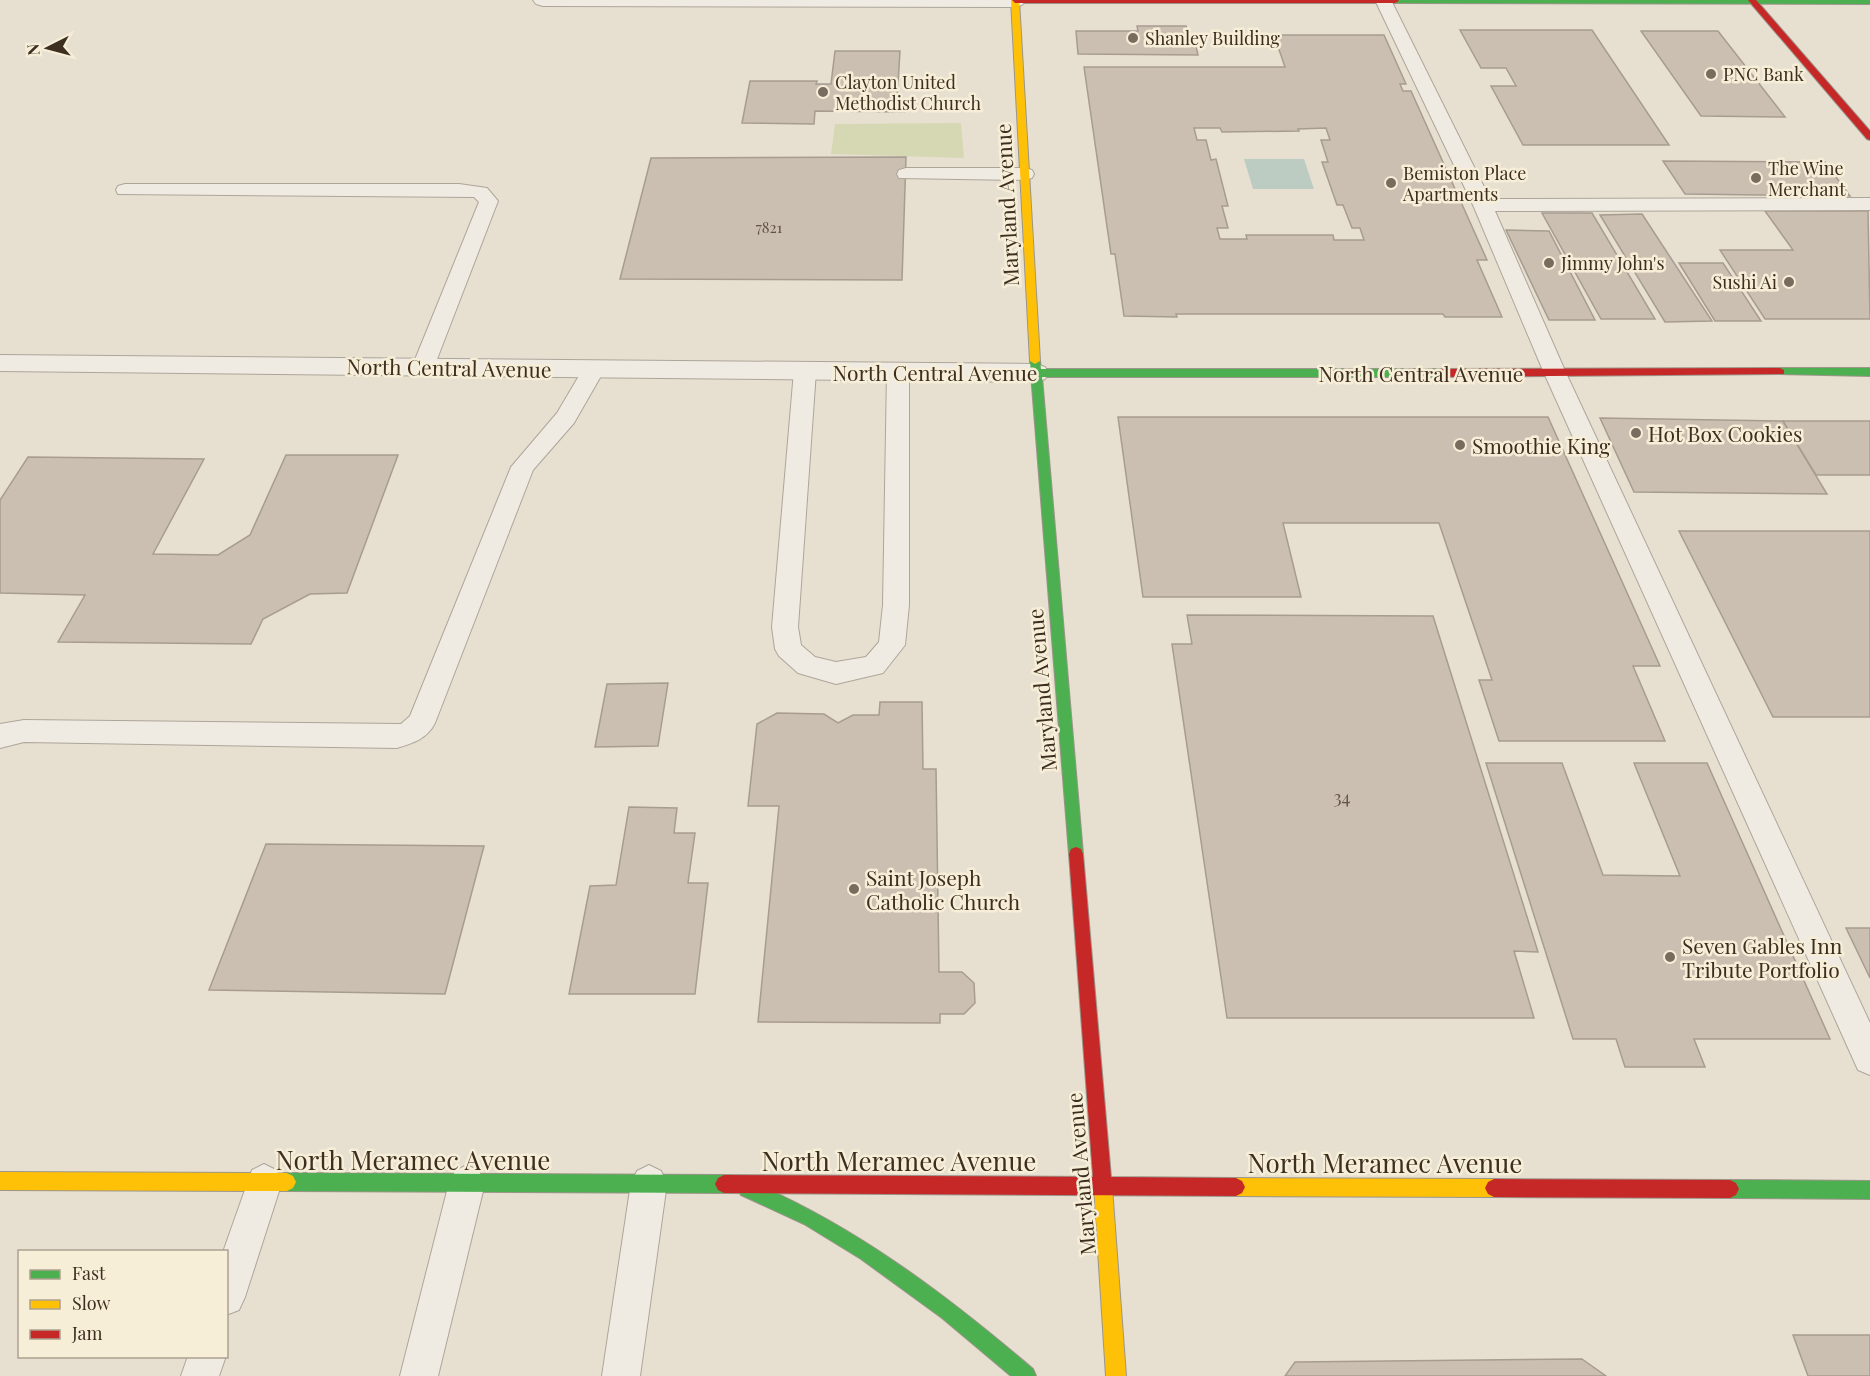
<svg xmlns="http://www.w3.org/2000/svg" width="1870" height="1376" font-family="'Playfair Display',serif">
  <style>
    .green { fill: #d6d7b3 }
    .water { fill: #bcccc2 }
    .building { fill: #cbbfb2; stroke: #a89c90; stroke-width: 1.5; fill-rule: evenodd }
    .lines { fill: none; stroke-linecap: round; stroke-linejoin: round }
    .lane-casing { stroke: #ada599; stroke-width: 2 }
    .street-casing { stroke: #ada599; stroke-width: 2 }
    .fast-casing { stroke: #9c958a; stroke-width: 2 }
    .slow-casing { stroke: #9c958a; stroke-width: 2 }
    .jam-casing { stroke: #9c958a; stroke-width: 2 }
    .lane { fill: #efebe3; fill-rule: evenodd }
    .street { fill: #efebe3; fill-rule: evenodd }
    .fast { fill: #4caf50; fill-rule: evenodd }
    .slow { fill: #ffc107; fill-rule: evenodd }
    .jam { fill: #c62828; fill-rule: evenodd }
    .poi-dot { fill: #786c5e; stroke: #f7eed8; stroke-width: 2 }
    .labels { text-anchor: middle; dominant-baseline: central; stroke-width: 5; stroke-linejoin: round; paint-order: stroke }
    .far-number-label { font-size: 15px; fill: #605244 }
    .far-poi-label { font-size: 18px; fill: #3d2e20; stroke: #f7eed8; text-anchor: start }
    .number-label { font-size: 18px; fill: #605244 }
    .street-label { font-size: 21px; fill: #3d2e20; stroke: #f7eed8 }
    .poi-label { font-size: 21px; fill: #3d2e20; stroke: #f7eed8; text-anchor: start }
    .near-street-label { font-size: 26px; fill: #3d2e20; stroke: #f7eed8 }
  </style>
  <rect width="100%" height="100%" fill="#e7e0d1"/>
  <path class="green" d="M961 123 964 158 831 154 835 124Z"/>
  <path class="water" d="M1244 159H1304L1314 189H1253Z"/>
  <g class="building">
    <path d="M1137 26H1186L1191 46H1196L1198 55 1078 54 1076 31H1138Z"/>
    <path d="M1460 30H1592L1669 145H1523L1491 86H1516L1506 68H1481Z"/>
    <path d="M1641 31H1718L1785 117 1701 116Z"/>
    <path d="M1274 35H1384L1406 84H1400L1403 91H1411L1487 260H1477L1502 317H1445L1443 314H1176L1177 317 1124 316 1115 254H1111L1084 67H1285ZM1194 128H1220L1222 132 1299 131 1298 129 1326 128 1330 140H1321L1328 162H1322L1337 205H1343L1352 228H1360L1364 240H1334L1333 235H1246L1247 239H1220L1217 228H1228L1222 206H1228L1216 159 1211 160 1206 140H1197Z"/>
    <path d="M835 51H900L897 100H906L905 112 815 111 814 124 742 123 750 81H817L816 84H831Z"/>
    <path d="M906 157 902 280 620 279 651 158Z"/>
    <path d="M1663 161 1825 162 1850 196 1685 194Z"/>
    <path d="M1765 211H1868L1870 319H1765L1720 250H1793Z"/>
    <path d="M1542 213H1592L1655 319H1601Z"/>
    <path d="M1642 214 1712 321 1665 322 1600 215Z"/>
    <path d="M1506 230 1549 231 1595 320H1549Z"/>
    <path d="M1679 263H1723L1761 321H1715Z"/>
    <path d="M1118 417H1548L1660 666H1633L1665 741H1499L1479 680H1492L1439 523H1283L1301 597H1143Z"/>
    <path d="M1600 418 1783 421 1827 494 1634 492Z"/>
    <path d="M1783 421H1870V475H1816Z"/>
    <path d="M286 455H398L347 593 310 594 263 619 251 644 58 642 85 595 0 593V500L28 457 204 459 153 554 218 555 250 535Z"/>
    <path d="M1679 531H1870V717H1773Z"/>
    <path d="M1187 615 1433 616 1538 952 1514 951 1534 1018H1227L1172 644H1192Z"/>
    <path d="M668 683 658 746 595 747 607 684Z"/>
    <path d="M880 702H922L923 769H936L939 972H962L974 983 975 1003 964 1014H940V1023L758 1022 779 806H748L757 724 777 713 824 714 838 723 853 715H879Z"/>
    <path d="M1486 763H1562L1603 875 1680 876 1634 763H1707L1830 1039H1694L1705 1067H1625L1616 1039H1573Z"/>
    <path d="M629 807 677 808 674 833H695L688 883H708L695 994H569L590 886 616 885Z"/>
    <path d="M266 844 484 846 445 994 209 990Z"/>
    <path d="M1846 928H1870V978Z"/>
    <path d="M1793 1335H1870V1376H1808Z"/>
    <path d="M1582 1359 1606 1376H1285L1295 1362Z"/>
  </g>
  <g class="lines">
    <g class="lane-casing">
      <g id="lane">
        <path d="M1375 0H1391L1490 199 1870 198V210L1495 211 1566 373 1870 1023V1075L1858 1070 1544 373 1473 205Z"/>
        <path d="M906 168H1025L1032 170 1034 174 1032 178 1025 180 899 178 897 174 899 170Z"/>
        <path d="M125 184H459L487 188 498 201 434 367 431 372 423 374 415 372 412 367 479 202 474 197 118 194 116 190 118 186Z"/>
        <path d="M594 362 602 364 605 369 574 423 533 470 435 723C427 739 413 743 397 748L24 742 0 748V724L24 720 401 724 410 716 511 467 557 413 586 364Z"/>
        <path d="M805 364 813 366 816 371 798 627 801 645 815 657 836 662 866 657 879 642 883 605 887 372 890 367 898 365 906 367 909 372V605L905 645 883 673 836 684 798 673 779 656 775 649 772 627 794 371 797 366Z"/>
        <path d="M264 1164 276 1170 282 1182 245 1297 239 1310 226 1315V1252H223L252 1170Z"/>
        <path d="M467 1165 479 1171 485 1183 438 1376H400L449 1183 455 1171Z"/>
        <path d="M649 1165 661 1171 667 1183 640 1376H602L631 1183 637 1171Z"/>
        <path d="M188 1356H226L219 1376H181Z"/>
      </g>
    </g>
    <g class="street-casing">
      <g id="street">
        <path d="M533 0H1024L1025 1 1022 5 1015 7 543 6 536 4Z"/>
        <path d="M0 355 1036 364 1045 367 1049 373 1045 379 1036 382 0 371Z"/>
      </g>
    </g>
    <g class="fast-casing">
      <g id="fast">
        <path d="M1392 0H1870V4L1395 3Z"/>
        <path d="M1035 358 1040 361 1041 369H1439L1444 373 1439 377H1042L1083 854 1081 859 1076 861 1071 859 1069 854 1030 361Z"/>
        <path d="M1780 368H1870V376L1776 374V370Z"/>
        <path d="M287 1173 724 1175 730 1178 733 1184 730 1190 724 1193 287 1191 281 1188 278 1182 281 1176Z"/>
        <path d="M747 1180C854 1225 945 1294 1033 1369L1036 1376H1011L942 1318 861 1259 804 1224 741 1195 738 1189 741 1183Z"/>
        <path d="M1730 1180 1870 1181V1199L1730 1198 1724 1195 1721 1189 1724 1183Z"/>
      </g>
    </g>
    <g class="slow-casing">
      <g id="slow">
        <path d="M1011 0H1019L1040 361 1035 364 1030 361Z"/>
        <path d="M0 1172 287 1173 293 1176 296 1182 293 1188 287 1191 0 1190Z"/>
        <path d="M1103 1178 1109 1181 1112 1187 1126 1376H1106L1094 1187 1097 1181Z"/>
        <path d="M1236 1178 1494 1179 1500 1182 1503 1188 1500 1194 1494 1197 1236 1196 1230 1193 1227 1187 1230 1181Z"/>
      </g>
    </g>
    <g class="jam-casing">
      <g id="jam">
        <path d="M1012 0H1398L1399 1 1395 3H1015Z"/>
        <path d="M1748 0H1756L1870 131V140L1867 139Z"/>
        <path d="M1780 368 1784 370V374L1439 377 1434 373 1439 369Z"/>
        <path d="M1076 847 1081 849 1083 854 1111 1177 1236 1178 1242 1181 1245 1187 1242 1193 1236 1196 724 1193 718 1190 715 1184 718 1178 724 1175 1093 1177 1069 854 1071 849Z"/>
        <path d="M1494 1179 1730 1180 1736 1183 1739 1189 1736 1195 1730 1198 1494 1197 1488 1194 1485 1188 1488 1182Z"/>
      </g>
    </g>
    <use href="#lane" class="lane"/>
    <use href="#street" class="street"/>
    <use href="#fast" class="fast"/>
    <use href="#slow" class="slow"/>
    <use href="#jam" class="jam"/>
  </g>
  <g class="poi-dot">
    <circle cx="1133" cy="38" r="6"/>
    <circle cx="1711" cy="74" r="6"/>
    <circle cx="823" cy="92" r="6"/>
    <circle cx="1756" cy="178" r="6"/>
    <circle cx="1391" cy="183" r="6"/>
    <circle cx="1549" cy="263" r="6"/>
    <circle cx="1789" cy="282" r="6"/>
    <circle cx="1636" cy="433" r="6"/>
    <circle cx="1460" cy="445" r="6"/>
    <circle cx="854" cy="889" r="6"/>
    <circle cx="1670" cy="957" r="6"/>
  </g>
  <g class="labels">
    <g class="far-number-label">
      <text x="769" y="227">7821</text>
    </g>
    <g class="far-poi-label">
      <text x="1145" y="38">Shanley Building</text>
      <text x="1723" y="74">PNC Bank</text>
      <text x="835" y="82">Clayton United<tspan x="835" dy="21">Methodist Church</tspan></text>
      <text x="1768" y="168">The Wine<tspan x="1768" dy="21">Merchant</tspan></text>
      <text x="1403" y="173">Bemiston Place<tspan x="1403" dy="21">Apartments</tspan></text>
      <text x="1561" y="263">Jimmy John's</text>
      <text x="1777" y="282" text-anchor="end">Sushi Ai</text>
    </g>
    <g class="number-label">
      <text x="1342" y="797">34</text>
    </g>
    <g class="street-label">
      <text transform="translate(1006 205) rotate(-93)">Maryland Avenue</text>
      <text transform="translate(449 367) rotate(1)">North Central Avenue</text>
      <text x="935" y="372">North Central Avenue</text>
      <text x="1421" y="373">North Central Avenue</text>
      <text transform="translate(1041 690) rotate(-95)">Maryland Avenue</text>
      <text transform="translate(1080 1174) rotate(-95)">Maryland Avenue</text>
    </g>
    <g class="poi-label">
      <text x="1648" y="433">Hot Box Cookies</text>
      <text x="1472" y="445">Smoothie King</text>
      <text x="866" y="877">Saint Joseph<tspan x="866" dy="24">Catholic Church</tspan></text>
      <text x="1682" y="945">Seven Gables Inn<tspan x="1682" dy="24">Tribute Portfolio</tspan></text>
    </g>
    <g class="near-street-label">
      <text x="413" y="1159">North Meramec Avenue</text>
      <text x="899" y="1160">North Meramec Avenue</text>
      <text x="1385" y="1162">North Meramec Avenue</text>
    </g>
  </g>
  <rect x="18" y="1250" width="210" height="108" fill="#f7eed8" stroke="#ada18e" stroke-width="1.5"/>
  <rect x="30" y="1270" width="30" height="9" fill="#4caf50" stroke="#ada18e" stroke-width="1.5"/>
  <text x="72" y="1280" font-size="18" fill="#3d2e20">Fast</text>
  <rect x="30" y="1300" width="30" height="9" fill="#ffc107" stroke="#ada18e" stroke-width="1.5"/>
  <text x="72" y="1310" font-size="18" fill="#3d2e20">Slow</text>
  <rect x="30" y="1330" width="30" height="9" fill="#c62828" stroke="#ada18e" stroke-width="1.5"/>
  <text x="72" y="1340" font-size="18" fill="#3d2e20">Jam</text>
  <g transform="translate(48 48) rotate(264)" stroke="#f7eed8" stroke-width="4.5" paint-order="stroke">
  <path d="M0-4.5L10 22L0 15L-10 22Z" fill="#3d2e20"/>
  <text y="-9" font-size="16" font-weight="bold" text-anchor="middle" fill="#3d2e20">N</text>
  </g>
</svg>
